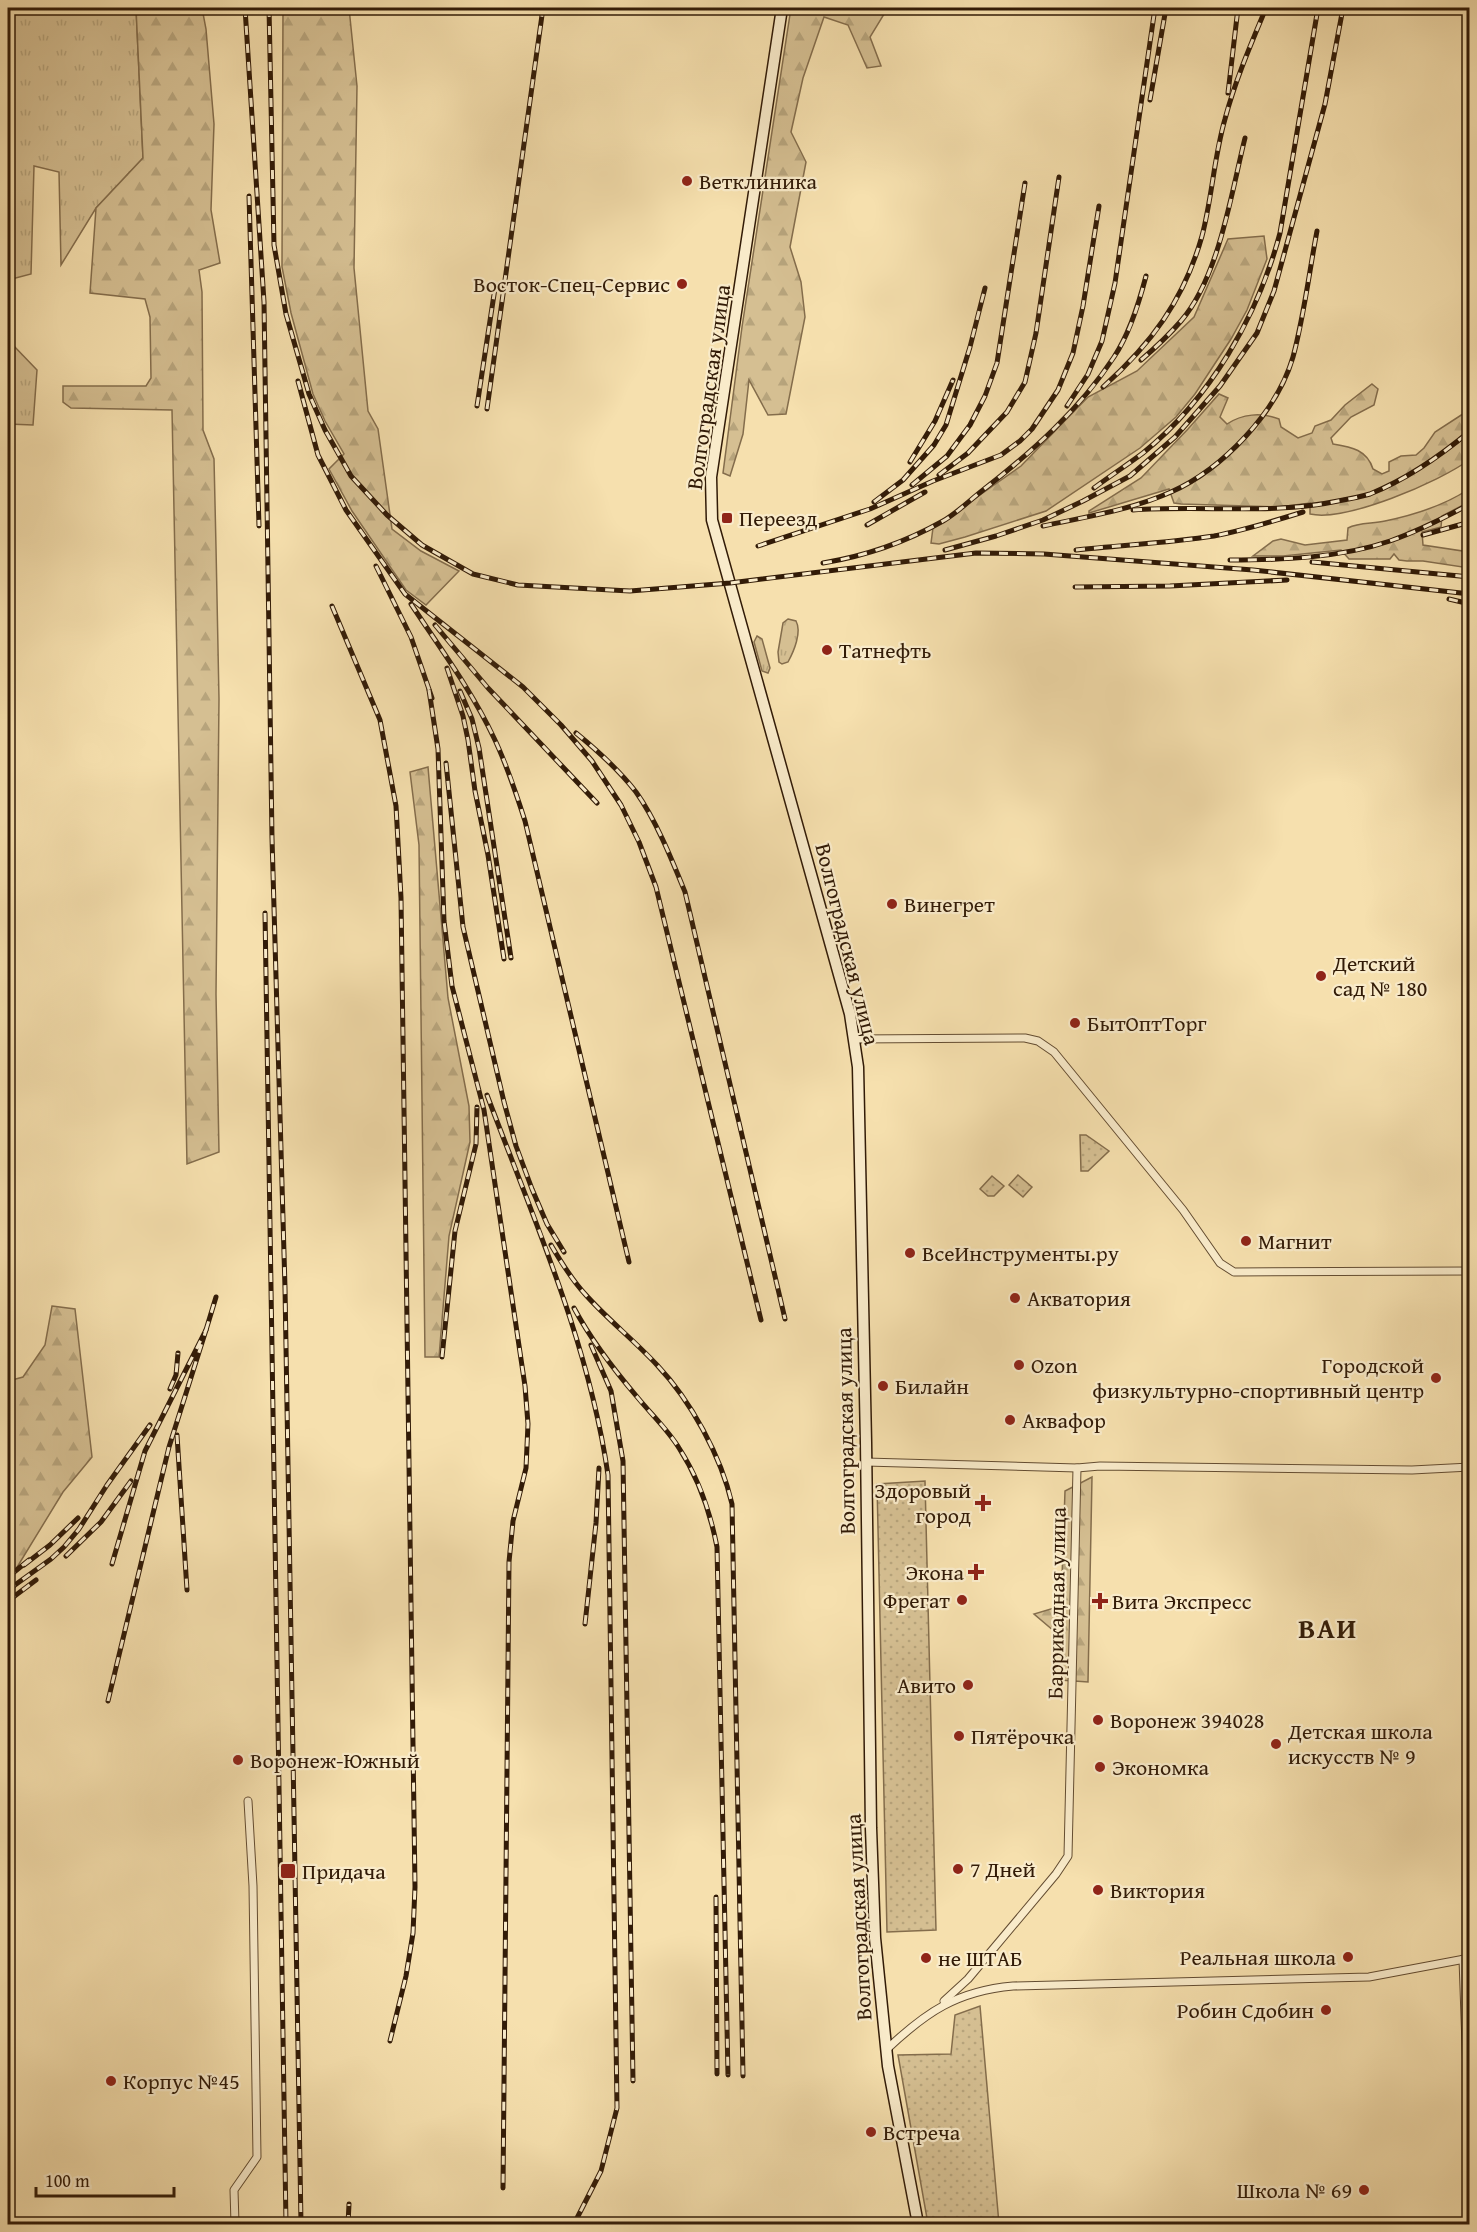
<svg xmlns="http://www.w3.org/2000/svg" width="1477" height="2232" font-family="'Gentium Book Plus',serif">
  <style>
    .grass { fill: url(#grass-tufts); stroke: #846d4c; stroke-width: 1.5 }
    .forest { fill: url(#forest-firs); stroke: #846d4c; stroke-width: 1.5 }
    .park { fill: url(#park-dots); stroke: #846d4c; stroke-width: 1.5 }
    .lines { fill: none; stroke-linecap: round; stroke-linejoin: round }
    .minor-casing { stroke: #634c31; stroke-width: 9 }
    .secondary-casing { stroke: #321b07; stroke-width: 13 }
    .minor { stroke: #f9ebca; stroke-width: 7 }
    .secondary { stroke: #f9ebca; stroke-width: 10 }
    .rail-casing { stroke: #321b07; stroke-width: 5 }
    .rail { stroke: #f9ebca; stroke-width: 3; stroke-dasharray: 9; stroke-linecap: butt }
    .poi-dot { fill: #8f2418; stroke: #f9ebca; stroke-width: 2 }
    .labels { text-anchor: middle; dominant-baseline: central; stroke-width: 4.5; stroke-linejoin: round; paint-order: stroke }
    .poi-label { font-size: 22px; fill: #321b07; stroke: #f9ebca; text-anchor: start }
    .street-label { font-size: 22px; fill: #321b07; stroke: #f9ebca }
    .district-label { font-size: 28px; font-weight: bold; letter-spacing: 1.5px; fill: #321b07; stroke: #f9ebca }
  </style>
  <defs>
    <pattern id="grass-tufts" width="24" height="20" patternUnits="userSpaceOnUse" patternTransform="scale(1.5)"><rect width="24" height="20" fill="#d5bf92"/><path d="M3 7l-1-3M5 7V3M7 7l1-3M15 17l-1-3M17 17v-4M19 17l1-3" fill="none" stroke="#b7a47c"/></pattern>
    <pattern id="forest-firs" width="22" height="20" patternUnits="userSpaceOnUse" patternTransform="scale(1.5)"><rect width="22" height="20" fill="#d5bf92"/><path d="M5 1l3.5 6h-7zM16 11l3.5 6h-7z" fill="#b7a47c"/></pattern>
    <pattern id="park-dots" width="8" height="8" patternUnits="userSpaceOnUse" patternTransform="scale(1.5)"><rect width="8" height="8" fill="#d5bf92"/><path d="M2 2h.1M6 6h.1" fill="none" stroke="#b7a47c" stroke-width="1.8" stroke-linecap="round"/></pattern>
  </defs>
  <rect width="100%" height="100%" fill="#f6e0ae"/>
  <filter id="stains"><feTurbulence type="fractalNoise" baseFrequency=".00333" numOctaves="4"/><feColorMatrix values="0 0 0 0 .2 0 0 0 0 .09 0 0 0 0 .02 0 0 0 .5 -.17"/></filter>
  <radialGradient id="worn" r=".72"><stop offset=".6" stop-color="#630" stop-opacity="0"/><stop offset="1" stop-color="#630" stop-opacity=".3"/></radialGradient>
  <g class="grass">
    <path d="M8 8H136L143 158 96 208 61 265 59 172 34 166 31 274 8 280Z"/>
    <path d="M8 344H12L37 370 33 425 8 424Z"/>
    <path d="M788 619 796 621C802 632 794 651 788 662L782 664 779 662 778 652 783 623Z"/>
    <path d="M757 636 762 639 770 668 768 673 762 671 754 642Z"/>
  </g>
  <g class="forest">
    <path d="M136 8H202L206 29 214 124 211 210 220 263 199 270 202 292 203 430 214 459 216 547 219 699 216 994 219 1152 187 1164 172 410 71 408 63 402V386H146L151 378 150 317 145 299 90 293 96 208 143 158Z"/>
    <path d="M283 8H349L357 86 354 268 368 411 378 429 392 529 421 551 459 571 426 605 406 590 352 511 329 469 344 454 325 421 313 394 291 313 282 267Z"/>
    <path d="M791 8H885L886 11 870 37 881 66 867 68 848 25 824 17 803 78 791 132 806 162 790 247 801 282 805 317 786 414 768 415 749 380 743 434 730 476 723 473 742 327Z"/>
    <path d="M1264 236 1267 259 1247 310 1231 339 1195 394 1176 417 1140 448 1046 511 965 537 939 544 931 543 933 528 1021 466 1088 397 1137 371 1194 317 1228 239Z"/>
    <path d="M1372 384 1378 389 1374 405 1351 417 1331 438 1333 444C1352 447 1367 450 1373 469L1382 474 1389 471V462L1401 456 1416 455 1424 448 1435 432 1469 410V460C1439 482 1346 522 1310 514V503L1278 507 1181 504 1174 503 1169 489 1089 513V511L1141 478 1188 429 1219 394 1228 398 1220 417 1227 424C1242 414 1261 412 1279 419L1281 427 1298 438 1312 433 1315 426 1331 420 1345 405Z"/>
    <path d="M1469 489V502L1442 516 1441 527 1422 532 1423 545 1469 552V568L1423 561H1407L1399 560 1394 554 1390 559H1349L1341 550 1283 556H1253L1273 541 1281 539 1305 545 1347 540 1348 528C1359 522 1373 524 1385 521 1414 515 1445 505 1469 489Z"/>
    <path d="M428 767 448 998 469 1106 470 1142 449 1236 439 1357H425L419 845 410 772Z"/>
    <path d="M52 1306 75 1309 92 1457 63 1492 8 1582V1381L23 1377 45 1345Z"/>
    <path d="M1092 1477 1088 1682 1060 1680 1061 1637 1034 1614 1061 1606 1065 1491Z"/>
  </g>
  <g class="park">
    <path d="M1080 1135H1086L1109 1151 1088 1171H1081Z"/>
    <path d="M1018 1175 1032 1187 1023 1197 1009 1185Z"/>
    <path d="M992 1176 1004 1186 994 1196H988L980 1189Z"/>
    <path d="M925 1481 936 1930 887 1932 877 1484Z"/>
    <path d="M980 2006 999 2224H928L898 2055 951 2054 955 2015Z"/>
  </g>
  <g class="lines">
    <g class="minor-casing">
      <g id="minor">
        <path d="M854 1039 1025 1038 1038 1041 1054 1052 1183 1210 1220 1263 1234 1272 1470 1271"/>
        <path d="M866 1462 1077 1468 1100 1466 1412 1470 1470 1467"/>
        <path d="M1463 1959 1467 2074 1470 2079"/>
        <path d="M944 2001 968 1979 1056 1874 1068 1856 1077 1468"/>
        <path d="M886 2050C926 2012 957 1991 1013 1986L1369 1977 1470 1958"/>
        <path d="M235 2224 234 2190 257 2157 253 1886 248 1801"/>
      </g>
    </g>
    <g class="secondary-casing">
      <path id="secondary" d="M782 8 711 477 712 520 850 1014 858 1067 866 1442 871 1828 875 1938 888 2066 918 2224"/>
    </g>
    <use href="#minor" class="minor"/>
    <use href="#secondary" class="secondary"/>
    <g class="rail-casing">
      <g id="rail">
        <path d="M245 8 264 302 272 838 285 1288 301 2224"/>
        <path d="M269 8 274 245 286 314 309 394 325 430 351 476 387 515 422 545 473 574 518 585 630 591 730 583 976 553 1044 554 1253 570 1470 594"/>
        <path d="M1228 93 1238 8"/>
        <path d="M1150 100 1166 8"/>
        <path d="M249 196 259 526"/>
        <path d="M1141 360C1155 348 1169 335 1181 321 1219 277 1231 194 1245 138"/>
        <path d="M298 381 318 455 346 510 405 594 523 687 561 725 592 761 621 805 639 842 656 887 761 1320"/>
        <path d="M1103 387C1151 344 1184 300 1202 236 1212 198 1214 157 1225 119 1235 81 1251 44 1266 8"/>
        <path d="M477 406 495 288"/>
        <path d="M1067 406 1088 374 1102 341 1115 283 1155 8"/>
        <path d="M487 409 543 8"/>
        <path d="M910 462 935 421 953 380"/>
        <path d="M939 475 968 453 1007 412 1025 382 1036 333 1059 177"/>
        <path d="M912 485 947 456 970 425 985 396 997 363 1025 183"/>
        <path d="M1094 488C1110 476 1127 465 1143 453 1210 399 1258 316 1280 233L1318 8"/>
        <path d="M874 502 903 480 934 445 946 425 970 347 985 288"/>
        <path d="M1133 510C1202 505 1271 515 1338 501 1349 499 1360 497 1370 494 1407 479 1439 457 1470 431"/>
        <path d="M867 525 925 492"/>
        <path d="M1043 526C1085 517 1131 510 1171 492 1223 469 1277 412 1293 357 1304 316 1309 273 1317 231"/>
        <path d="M1423 535 1470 522"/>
        <path d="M758 546 870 509 933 481 1001 455 1020 441 1032 429 1058 390 1073 353 1083 306 1099 206"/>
        <path d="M945 550 996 536 1043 520 1083 501 1130 476 1175 437 1220 386 1257 333 1274 291 1325 104 1343 8"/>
        <path d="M1076 550C1122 545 1168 543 1214 536 1245 530 1274 521 1303 512"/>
        <path d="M1230 560C1282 560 1340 558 1390 541 1418 531 1444 518 1470 504"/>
        <path d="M1312 562 1470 577"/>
        <path d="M823 563C865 556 906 542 943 521 957 513 970 500 983 490 1032 452 1080 409 1114 357 1130 333 1139 303 1146 276"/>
        <path d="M376 566 411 637 432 698"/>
        <path d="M1075 587 1170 586 1287 580"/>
        <path d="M1449 599 1470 604"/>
        <path d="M411 604C440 648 472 691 494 738 507 765 516 793 525 821L629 1262"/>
        <path d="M332 606 380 720 396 806 401 898 415 1887 413 1933 406 1976 390 2041"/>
        <path d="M435 625 488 688 597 803"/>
        <path d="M447 668 463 716 468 740 475 791 488 855 504 959"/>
        <path d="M429 690 438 749 444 921 452 986 484 1110 525 1386 528 1424 526 1468 513 1521 509 1562 503 2188"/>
        <path d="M460 691 472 719 479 748 511 958"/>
        <path d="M576 733C598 751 619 770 636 792 656 820 672 860 685 892L785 1319"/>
        <path d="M446 763 463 927 504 1102 516 1146 532 1189 547 1224 564 1252"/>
        <path d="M265 913 286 2224"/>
        <path d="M487 1095C534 1220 589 1343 608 1475L617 2108 601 2171 574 2224"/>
        <path d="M551 1245C561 1262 572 1280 585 1294 607 1319 634 1340 657 1365 691 1401 721 1456 732 1504L743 2076"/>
        <path d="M574 1308C591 1340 615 1371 638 1398 652 1415 668 1430 679 1448 699 1479 710 1511 717 1547L728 2075"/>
        <path d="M206 1330 216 1297"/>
        <path d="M591 1345 611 1391 623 1461 633 2081"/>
        <path d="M442 1357 455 1231 476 1144 477 1107"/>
        <path d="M170 1389 176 1375 178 1353"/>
        <path d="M177 1435 187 1590"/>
        <path d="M66 1556 101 1522 131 1481"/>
        <path d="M24 1565 50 1545 78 1518"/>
        <path d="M8 1577 29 1560"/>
        <path d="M8 1590 51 1559 64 1547 79 1529 107 1485 150 1425"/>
        <path d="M8 1601 36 1580"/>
        <path d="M585 1624 596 1523 599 1468"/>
        <path d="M108 1701 169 1447 206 1330 145 1451 112 1564"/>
        <path d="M716 1897 717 2074"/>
        <path d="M348 2224 349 2204"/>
      </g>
    </g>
    <use href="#rail" class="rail"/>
  </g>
  <g class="poi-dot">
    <circle cx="687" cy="181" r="6"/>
    <circle cx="682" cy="284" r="6"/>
    <rect x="721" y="512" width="12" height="12" rx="3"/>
    <circle cx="827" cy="650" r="6"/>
    <circle cx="892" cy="904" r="6"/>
    <circle cx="1321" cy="976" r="6"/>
    <circle cx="1075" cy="1023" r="6"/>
    <circle cx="1246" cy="1241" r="6"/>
    <circle cx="910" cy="1253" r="6"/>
    <circle cx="1015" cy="1298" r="6"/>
    <circle cx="1019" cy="1365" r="6"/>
    <circle cx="1436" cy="1378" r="6"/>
    <circle cx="883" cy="1386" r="6"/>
    <circle cx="1010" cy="1420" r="6"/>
    <path d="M980 1494h6v6h6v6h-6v6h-6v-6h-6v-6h6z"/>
    <path d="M973 1563h6v6h6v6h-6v6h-6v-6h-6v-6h6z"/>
    <circle cx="962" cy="1600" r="6"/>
    <path d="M1097 1592h6v6h6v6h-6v6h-6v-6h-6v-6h6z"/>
    <circle cx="968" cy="1685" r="6"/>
    <circle cx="1098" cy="1720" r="6"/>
    <circle cx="959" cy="1736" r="6"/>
    <circle cx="1276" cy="1744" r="6"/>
    <circle cx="238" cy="1760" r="6"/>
    <circle cx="1100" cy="1767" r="6"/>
    <circle cx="958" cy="1869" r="6"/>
    <rect x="280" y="1863" width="16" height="16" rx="3"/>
    <circle cx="1098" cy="1890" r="6"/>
    <circle cx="1348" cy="1957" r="6"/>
    <circle cx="926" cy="1958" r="6"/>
    <circle cx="1326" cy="2010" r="6"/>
    <circle cx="111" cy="2081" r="6"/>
    <circle cx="871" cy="2132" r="6"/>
    <circle cx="1364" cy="2190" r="6"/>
  </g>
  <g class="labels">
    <g class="poi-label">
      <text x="699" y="181">Ветклиника</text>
      <text x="670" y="284" text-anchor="end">Восток-Спец-Сервис</text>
      <text x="739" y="518">Переезд</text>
      <text x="839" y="650">Татнефть</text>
      <text x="904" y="904">Винегрет</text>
      <text x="1333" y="963">Детский<tspan x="1333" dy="25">сад № 180</tspan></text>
      <text x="1087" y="1023">БытОптТорг</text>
      <text x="1258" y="1241">Магнит</text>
      <text x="922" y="1253">ВсеИнструменты.ру</text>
      <text x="1027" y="1298">Акватория</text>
      <text x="1031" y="1365">Ozon</text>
      <text x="1424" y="1365" text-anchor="end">Городской<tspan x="1424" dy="25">физкультурно-спортивный центр</tspan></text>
      <text x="895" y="1386">Билайн</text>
      <text x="1022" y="1420">Аквафор</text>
      <text x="971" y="1490" text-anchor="end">Здоровый<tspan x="971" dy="25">город</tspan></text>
      <text x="964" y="1572" text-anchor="end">Экона</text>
      <text x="950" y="1600" text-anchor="end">Фрегат</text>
      <text x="1112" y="1601">Вита Экспресс</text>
      <text x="956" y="1685" text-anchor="end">Авито</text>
      <text x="1110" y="1720">Воронеж 394028</text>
      <text x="1288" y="1731">Детская школа<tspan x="1288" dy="25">искусств № 9</tspan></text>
      <text x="971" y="1736">Пятёрочка</text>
      <text x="250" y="1760">Воронеж-Южный</text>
      <text x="1112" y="1767">Экономка</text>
      <text x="970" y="1869">7 Дней</text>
      <text x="302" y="1871">Придача</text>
      <text x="1110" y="1890">Виктория</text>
      <text x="1336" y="1957" text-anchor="end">Реальная школа</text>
      <text x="938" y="1958">не ШТАБ</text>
      <text x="1314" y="2010" text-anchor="end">Робин Сдобин</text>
      <text x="123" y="2081">Корпус №45</text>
      <text x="883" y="2132">Встреча</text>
      <text x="1352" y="2190" text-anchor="end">Школа № 69</text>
    </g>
    <g class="street-label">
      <text transform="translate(708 387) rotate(-82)">Волгоградская улица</text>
      <text transform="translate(848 944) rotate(76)">Волгоградская улица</text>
      <text transform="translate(845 1431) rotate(-91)">Волгоградская улица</text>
      <text transform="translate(1056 1603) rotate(-89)">Баррикадная улица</text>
      <text transform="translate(858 1917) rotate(-93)">Волгоградская улица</text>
    </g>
    <g class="district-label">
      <text x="1328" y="1627">ВАИ</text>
    </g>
  </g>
  <rect width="1477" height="2232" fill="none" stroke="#f6e0ae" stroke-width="30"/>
  <rect x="9" y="9" width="1459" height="2214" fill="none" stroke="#321b07" stroke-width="3"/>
  <rect x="15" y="15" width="1447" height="2202" fill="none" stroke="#321b07" stroke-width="1.5"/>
  <path d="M36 2187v9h138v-9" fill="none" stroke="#321b07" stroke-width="3"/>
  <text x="45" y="2187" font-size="18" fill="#321b07" stroke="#f9ebca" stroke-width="4.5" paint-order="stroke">100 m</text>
  <rect width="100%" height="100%" filter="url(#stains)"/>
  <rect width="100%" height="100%" fill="url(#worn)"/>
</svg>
